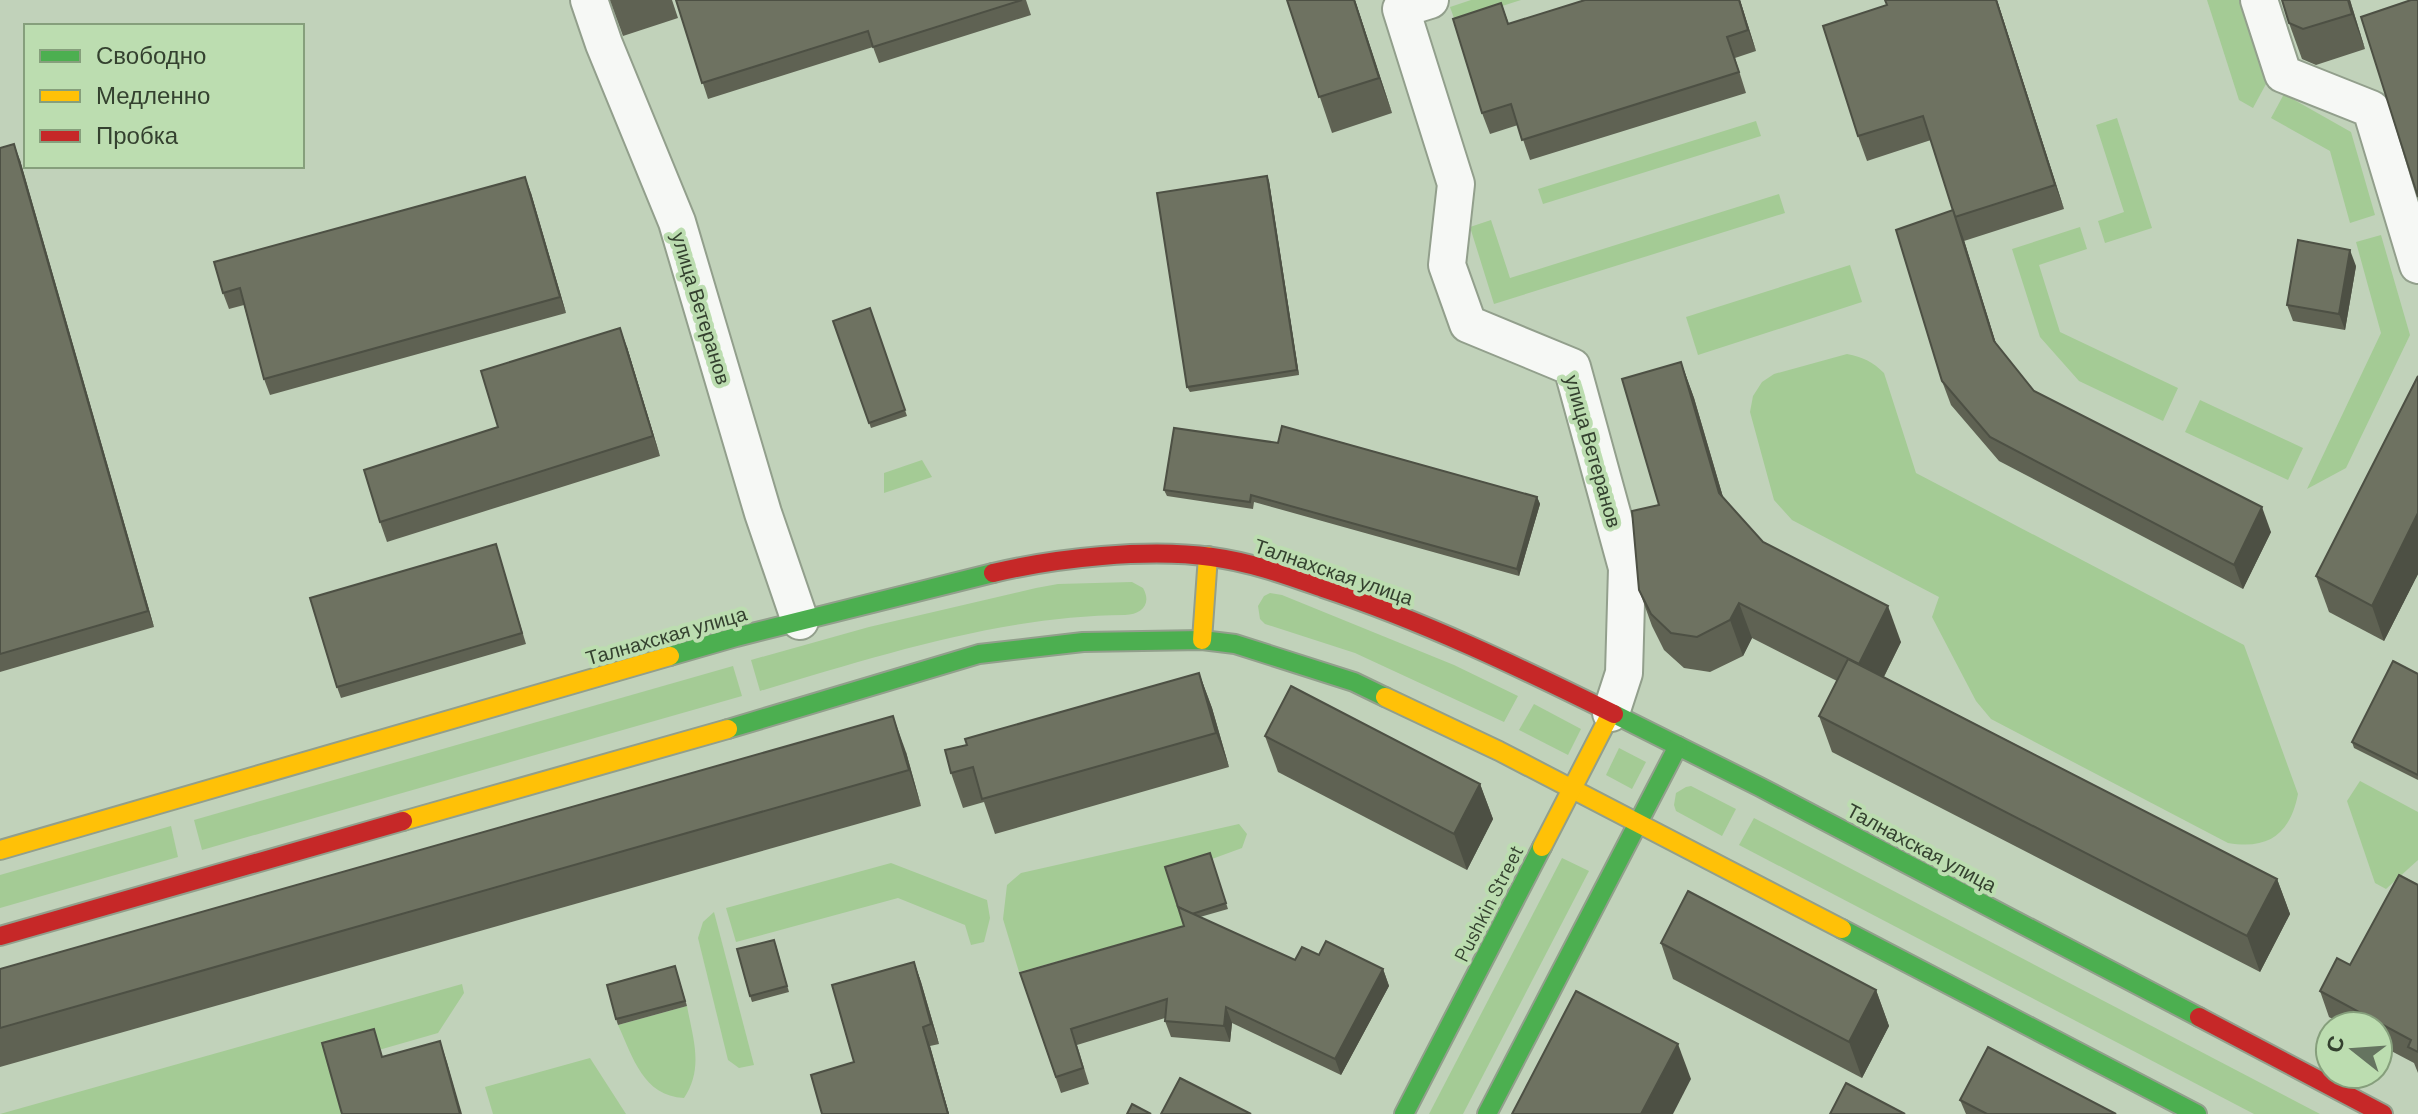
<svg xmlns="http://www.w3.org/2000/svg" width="2418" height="1114" font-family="Barlow,sans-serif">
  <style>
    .green { fill: #a4cb95 }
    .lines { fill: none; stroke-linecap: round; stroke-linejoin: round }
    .street-casing { stroke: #929f8c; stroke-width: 40 }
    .fast-casing { stroke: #929f8c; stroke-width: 22 }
    .slow-casing { stroke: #929f8c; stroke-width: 22 }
    .jam-casing { stroke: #929f8c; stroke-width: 22 }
    .street { stroke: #f6f8f5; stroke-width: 36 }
    .fast { stroke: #4caf50; stroke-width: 18 }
    .slow { stroke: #ffc107; stroke-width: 18 }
    .jam { stroke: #c62828; stroke-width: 18 }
    .wall { fill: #5f6253 }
    .shaded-wall { fill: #4d5044 }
    .building { fill: #6e7261; stroke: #4d5044; stroke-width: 2 }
    .labels { text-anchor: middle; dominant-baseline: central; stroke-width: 8; stroke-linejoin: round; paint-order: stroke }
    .street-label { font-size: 20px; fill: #34412f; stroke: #bcddb0 }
  </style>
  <rect width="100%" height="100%" fill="#c1d2ba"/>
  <g class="green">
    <path d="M1471 0H1521L1455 21 1450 7Z"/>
    <path d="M2207 0H2239L2266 84 2253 108 2239 100Z"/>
    <path d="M2284 94 2351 132 2375 215 2350 223 2330 151 2271 118Z"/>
    <path d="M2117 118 2152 228 2105 243 2098 221 2124 212 2096 125Z"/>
    <path d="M1756 121 1761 136 1543 204 1538 189Z"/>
    <path d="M1779 194 1785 213 1494 304 1470 227 1491 220 1510 278Z"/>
    <path d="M2080 227 2087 249 2039 265 2060 332 2178 388 2163 421 2079 381 2040 337 2012 249Z"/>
    <path d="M2381 235 2410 335 2346 468 2307 489 2381 333 2356 242Z"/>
    <path d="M1850 265 1862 302 1698 355 1686 317Z"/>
    <path d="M1847 354C1863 357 1873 362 1884 373L1916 473 2244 645 2298 794C2290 834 2269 850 2228 843L1991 719 1976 701 1932 617 1939 597 1792 520 1774 500 1750 412 1753 396 1762 382 1774 374Z"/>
    <path d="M2200 400 2303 448 2288 480 2185 432Z"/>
    <path d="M922 460 932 477 884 493V473Z"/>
    <path d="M1132 582 1143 588C1152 604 1142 614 1125 615 1000 616 879 656 760 691L751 660 869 627 1036 588 1058 584Z"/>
    <path d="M1270 593 1282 595 1454 665 1518 696 1504 722 1355 653 1265 624 1260 619 1258 606 1264 596Z"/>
    <path d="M733 666 742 696 202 850 194 820Z"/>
    <path d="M1534 704 1581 729 1568 755 1519 730Z"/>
    <path d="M1619 748 1646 762 1632 789 1606 775Z"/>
    <path d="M2360 781 2418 812V860L2386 889 2375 883 2347 801Z"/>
    <path d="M1691 786 1736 809 1722 836 1676 811 1674 805 1676 793 1686 787Z"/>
    <path d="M1754 818 2320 1114H2254L1739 845Z"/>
    <path d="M1239 824 1247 834 1242 848 1212 859 1185 926 1019 972 1003 919 1007 885 1021 873Z"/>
    <path d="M171 826 178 857 0 908V875Z"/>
    <path d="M1562 858 1589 871 1463 1114H1429Z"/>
    <path d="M891 863 987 900 990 918 984 942 971 945 965 925 898 898 736 942 726 908Z"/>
    <path d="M714 912 754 1065 739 1068 728 1060 698 938 703 922Z"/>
    <path d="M462 984 464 993 438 1033 330 1064 344 1114H0Z"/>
    <path d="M687 1006C693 1039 704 1068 684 1098 643 1096 633 1057 618 1025Z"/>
    <path d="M590 1058 626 1114H493L485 1087Z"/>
  </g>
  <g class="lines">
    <g class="street-casing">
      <g id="street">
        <path d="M589 0 604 44 677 222 763 513 800 621"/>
        <path d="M1430 0 1401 9 1456 184 1447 265 1468 324 1572 367 1627 568 1624 673 1611 713"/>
        <path d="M2259 0 2283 74 2371 109 2418 265"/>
      </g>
    </g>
    <g class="fast-casing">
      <g id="fast">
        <path d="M670 656 736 637 993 573"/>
        <path d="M1614 714 1760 787 2199 1017"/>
        <path d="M728 729 979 654 1083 642 1202 640 1235 644 1354 682 1385 697"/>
        <path d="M1842 929 2197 1114"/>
        <path d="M1404 1114 1542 847"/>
        <path d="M1487 1114 1678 746"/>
      </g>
    </g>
    <g class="slow-casing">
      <g id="slow">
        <path d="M1202 640 1208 556"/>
        <path d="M1385 697 1499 751 1842 929"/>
        <path d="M403 821 728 729"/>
        <path d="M1542 847 1611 713"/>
        <path d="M0 850 670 656"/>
      </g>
    </g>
    <g class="jam-casing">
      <g id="jam">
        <path d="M993 573C1056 558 1147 548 1212 557 1250 562 1286 575 1323 588 1423 621 1519 667 1614 714"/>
        <path d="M0 936 403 821"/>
        <path d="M2199 1017 2383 1114"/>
      </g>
    </g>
    <use href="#street" class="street"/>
    <use href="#fast" class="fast"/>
    <use href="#slow" class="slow"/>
    <use href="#jam" class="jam"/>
  </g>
  <g class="wall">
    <path d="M610 0H672L678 18 623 36Z"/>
    <path d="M676 0H1026L1031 15 879 63 873 47 708 99Z"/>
    <path d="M1287 0H1355L1392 113 1332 133Z"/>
    <path d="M1740 0 1756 51 1735 58 1746 93 1530 160 1518 125 1490 134 1482 113 1501 3 1509 24Z"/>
    <path d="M1997 0 2064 209 1964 241 1963 237 1996 344 2034 391 2271 532 2243 589 1999 461 1951 405 1942 381 1953 210 1931 140 1867 161 1858 136 1887 5Z"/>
    <path d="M2350 0 2365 49 2316 65 2302 59 2289 23Z"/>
    <path d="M0 148 20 160 154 627 0 672Z"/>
    <path d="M1267 176 1269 181 1299 375 1190 392 1187 387Z"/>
    <path d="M531 193 566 313 270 395 264 379 244 305 229 309 223 293Z"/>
    <path d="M2356 266 2345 330 2293 321 2287 305Z"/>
    <path d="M870 308 907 416 871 428 833 321Z"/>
    <path d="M627 347 660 456 387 542 380 522 498 427Z"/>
    <path d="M1681 362 1694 398 1723 497 1763 542 1901 642 1884 677 2277 879 2290 914 2260 972 1832 752 1819 716 1837 681 1752 638 1743 656 1710 672 1684 668 1664 650 1652 626 1639 590 1659 505Z"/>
    <path d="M2418 376V574L2384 641 2329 612 2316 576Z"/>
    <path d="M1164 490 1537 497 1540 504 1519 576 1254 502 1253 509 1167 496Z"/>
    <path d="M496 544 526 644 341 698 337 687Z"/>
    <path d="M1199 673 1212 708 1229 767 995 834 984 802 963 808 951 773 967 745Z"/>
    <path d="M2418 674V780L2354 748 2352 742Z"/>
    <path d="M1265 736 1480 784 1493 819 1467 870 1278 772Z"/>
    <path d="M906 752 921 806 0 1067V969Z"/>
    <path d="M1210 853 1228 909 1200 917 1295 960 1319 955 1383 969 1389 986 1341 1075 1232 1023 1230 1042 1171 1037 1165 1021V1018L1077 1045 1089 1084 1061 1093 1020 973 1184 926Z"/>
    <path d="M2418 885V1073L2414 1063 2378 1044V1026H2345L2329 1017 2320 991 2350 965Z"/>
    <path d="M1661 943 1876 990 1889 1026 1862 1078 1673 979Z"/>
    <path d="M776 945 789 992 752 1002 750 996Z"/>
    <path d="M914 962 921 982 939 1044 930 1046 949 1114H822Z"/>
    <path d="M677 972 687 1006 618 1025 616 1019Z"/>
    <path d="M1960 1100 2116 1114H1966Z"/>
  </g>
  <g class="shaded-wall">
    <path d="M1354 0H1355L1392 113 1379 78Z"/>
    <path d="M1739 0H1740L1756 51 1748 30Z"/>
    <path d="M1996 0H1997L2064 209 2055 185Z"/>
    <path d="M2348 0H2350L2365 49 2352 14Z"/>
    <path d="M14 144 20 160 154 627 148 611Z"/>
    <path d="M1267 176 1269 181 1299 375 1297 370Z"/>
    <path d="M525 177 531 193 566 313 560 297Z"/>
    <path d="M1953 210 1963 237 2003 366 1994 341Z"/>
    <path d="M2350 250 2356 266 2345 330 2339 314Z"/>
    <path d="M620 328 627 347 660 456 653 436Z"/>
    <path d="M1681 362 1694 398 1732 528 1719 493Z"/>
    <path d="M1537 497 1540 504 1519 576 1517 569Z"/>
    <path d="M2262 507 2271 532 2243 589 2234 565Z"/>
    <path d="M2418 513V574L2384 641 2372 606Z"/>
    <path d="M1739 603 1752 638 1743 656 1730 620Z"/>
    <path d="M1888 606 1901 642 1872 700 1859 664Z"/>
    <path d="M1199 673 1212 708 1229 767 1216 733Z"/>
    <path d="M893 716 906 752 921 806 909 770Z"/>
    <path d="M1480 784 1493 819 1467 870 1454 834Z"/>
    <path d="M2277 879 2290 914 2260 972 2247 936Z"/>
    <path d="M914 962 921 982 939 1044 931 1024Z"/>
    <path d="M1383 969 1389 986 1341 1075 1335 1059Z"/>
    <path d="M1876 990 1889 1026 1862 1078 1849 1042Z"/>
    <path d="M1226 1007 1232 1023 1230 1042 1224 1026Z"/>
    <path d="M923 1027 930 1046 949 1114H948Z"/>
    <path d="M440 1041 447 1062 462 1114H460Z"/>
    <path d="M1678 1044 1691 1079 1673 1114H1641Z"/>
  </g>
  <g class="building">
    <path d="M676 0H1022L873 47 868 31 702 83Z"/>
    <path d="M1287 0H1354L1379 78 1319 97Z"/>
    <path d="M1585 0H1739L1748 30 1727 37 1739 72 1522 140 1511 104 1482 113 1453 19 1501 3 1508 24Z"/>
    <path d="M1885 0H1996L2055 185 1955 217 1923 116 1858 136 1823 26 1887 5Z"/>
    <path d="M2282 0H2348L2352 14 2303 29 2289 23Z"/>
    <path d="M2411 0H2418V197L2361 17Z"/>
    <path d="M14 144 148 611 0 654V148Z"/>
    <path d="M1267 176 1297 370 1187 387 1157 193Z"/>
    <path d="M525 177 560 297 264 379 240 288 223 293 214 262Z"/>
    <path d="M1953 210 1994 341 2034 391 2262 507 2234 565 1990 437 1942 381 1896 230Z"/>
    <path d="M2298 240 2350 250 2339 314 2287 305Z"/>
    <path d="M870 308 905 410 869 423 833 321Z"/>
    <path d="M620 328 653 436 380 522 364 470 498 427 481 371Z"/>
    <path d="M1681 362 1719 493 1763 542 1888 606 1859 664 1739 603 1730 620 1697 637 1671 633 1651 614 1639 590 1632 511 1659 505 1622 379Z"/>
    <path d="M2418 376V513L2372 606 2316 576Z"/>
    <path d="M1282 426 1537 497 1517 569 1251 495 1250 502 1164 490 1174 428 1278 443Z"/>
    <path d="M496 544 522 633 337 687 310 598Z"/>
    <path d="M1848 659 2277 879 2247 936 1819 716Z"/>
    <path d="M2393 661 2418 674V775L2352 742Z"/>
    <path d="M1199 673 1216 733 982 799 973 767 951 773 945 750 967 745 965 739Z"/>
    <path d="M1291 686 1480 784 1454 834 1265 736Z"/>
    <path d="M893 716 909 770 0 1028V969Z"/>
    <path d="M1210 853 1226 903 1192 914 1178 907 1165 867Z"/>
    <path d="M2399 875 2418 885V1052L2408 1047 2411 1040 2320 991 2337 958 2350 965Z"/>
    <path d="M1688 891 1876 990 1849 1042 1661 943Z"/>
    <path d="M1178 907 1295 960 1302 947 1319 955 1326 941 1383 969 1335 1059 1226 1007 1224 1026 1165 1021 1167 999 1071 1029 1083 1068 1056 1077 1020 973 1184 926Z"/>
    <path d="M774 940 787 986 750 996 737 949Z"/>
    <path d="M914 962 931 1024 923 1027 948 1114H822L811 1075 854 1062 832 985Z"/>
    <path d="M675 966 685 1001 616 1019 607 985Z"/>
    <path d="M1576 991 1678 1044 1641 1114H1512Z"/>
    <path d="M374 1029 382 1057 440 1041 460 1114H342L322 1043Z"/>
    <path d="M1988 1047 2116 1114H1987L1960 1100Z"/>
    <path d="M1180 1078 1251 1114H1161Z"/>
    <path d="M1846 1083 1905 1114H1830Z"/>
    <path d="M1132 1104 1151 1114H1127Z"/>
  </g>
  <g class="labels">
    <g class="street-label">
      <text transform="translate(702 308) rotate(73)">улица Ветеранов</text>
      <text transform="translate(1594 451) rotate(74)">улица Ветеранов</text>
      <text transform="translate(1334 571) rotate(19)">Талнахская улица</text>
      <text transform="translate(666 635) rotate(-16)">Талнахская улица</text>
      <text transform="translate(1922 847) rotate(28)">Талнахская улица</text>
      <text transform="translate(1488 903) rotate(-63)">Pushkin Street</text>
    </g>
  </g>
  <rect x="24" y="24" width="280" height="144" fill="#bcddb0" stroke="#869f7c" stroke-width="2"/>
  <rect x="40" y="50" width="40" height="12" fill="#4caf50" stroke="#869f7c" stroke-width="2"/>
  <text x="96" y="64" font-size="24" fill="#34412f">Свободно</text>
  <rect x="40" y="90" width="40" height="12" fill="#ffc107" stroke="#869f7c" stroke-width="2"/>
  <text x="96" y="104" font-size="24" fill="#34412f">Медленно</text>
  <rect x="40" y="130" width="40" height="12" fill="#c62828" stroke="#869f7c" stroke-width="2"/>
  <text x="96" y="144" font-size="24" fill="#34412f">Пробка</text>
  <g transform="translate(2354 1050) rotate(287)"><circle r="38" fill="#bcddb0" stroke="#869f7c" stroke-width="2"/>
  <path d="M0-6L14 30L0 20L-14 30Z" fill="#657460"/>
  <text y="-12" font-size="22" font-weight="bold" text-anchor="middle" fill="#34412f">С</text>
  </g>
</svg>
